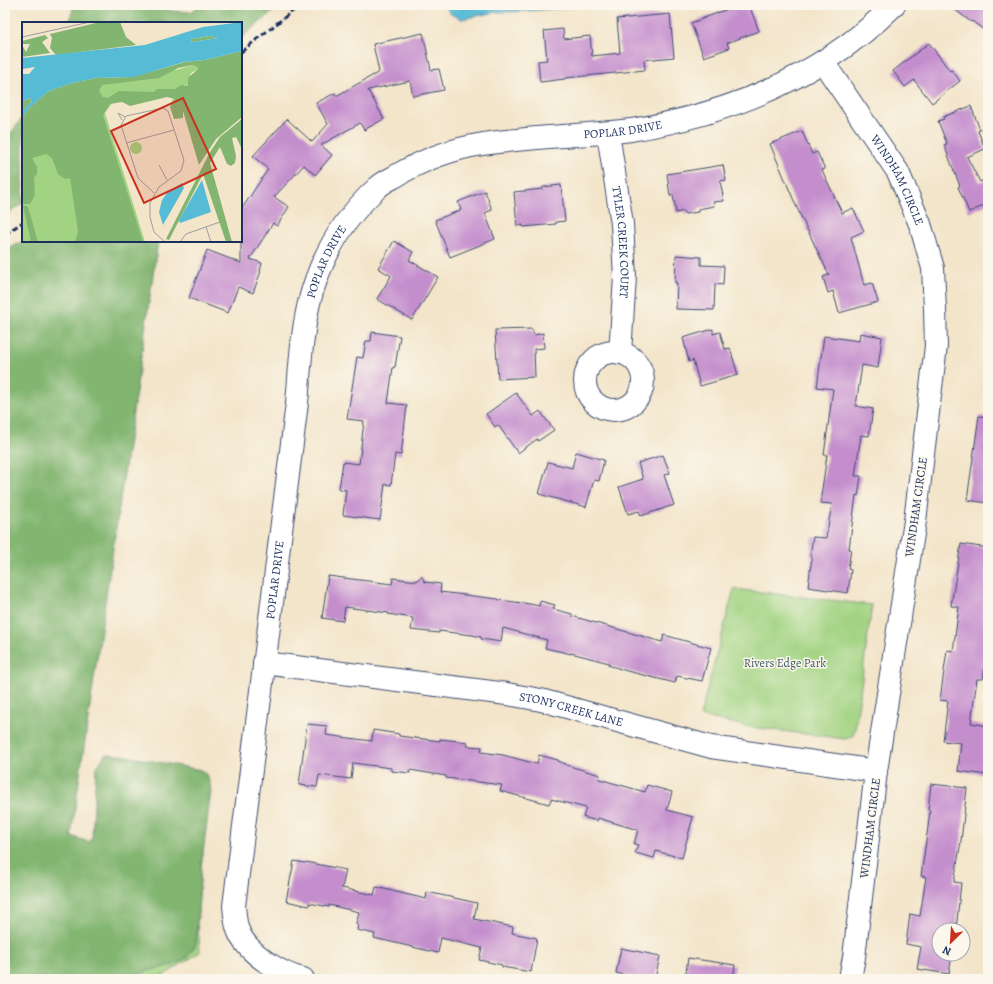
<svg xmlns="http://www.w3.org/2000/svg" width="993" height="984" font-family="Alegreya,serif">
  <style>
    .green { fill: #a2d382; stroke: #5e8170 }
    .forest { fill: #81b570; stroke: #4e7267 }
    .water { fill: #56bbd5; stroke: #38759a }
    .building { fill: #c48ecd }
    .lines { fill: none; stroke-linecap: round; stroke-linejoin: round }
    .minor-casing { stroke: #3b4a6e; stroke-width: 24 }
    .minor { stroke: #fff; stroke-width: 22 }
    .rail { stroke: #1b2f5e; stroke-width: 3; stroke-dasharray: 6 3; stroke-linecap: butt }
    .labels { text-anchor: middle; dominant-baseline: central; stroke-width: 3; stroke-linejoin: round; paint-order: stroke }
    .street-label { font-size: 12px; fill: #1b2f5e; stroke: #fbf7ec }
    .park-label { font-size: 12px; fill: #3d5867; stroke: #fbf7ec }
    .inset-road { fill: none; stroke: #9d9c9f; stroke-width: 1 }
    .view { fill: #c8321e; fill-opacity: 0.15; stroke: #c8321e; stroke-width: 2 }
    .inset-edge { fill: none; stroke: #1b2f5e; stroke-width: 2 }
  </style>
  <rect width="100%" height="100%" fill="#fbf7ec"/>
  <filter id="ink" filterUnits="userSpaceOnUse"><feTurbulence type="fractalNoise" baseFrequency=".025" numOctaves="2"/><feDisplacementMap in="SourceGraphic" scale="8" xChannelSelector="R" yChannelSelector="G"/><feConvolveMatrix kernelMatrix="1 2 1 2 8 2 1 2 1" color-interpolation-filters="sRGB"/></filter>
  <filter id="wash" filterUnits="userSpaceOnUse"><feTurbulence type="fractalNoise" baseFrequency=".012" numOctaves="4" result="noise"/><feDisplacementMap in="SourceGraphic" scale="16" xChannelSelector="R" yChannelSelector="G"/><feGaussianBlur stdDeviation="0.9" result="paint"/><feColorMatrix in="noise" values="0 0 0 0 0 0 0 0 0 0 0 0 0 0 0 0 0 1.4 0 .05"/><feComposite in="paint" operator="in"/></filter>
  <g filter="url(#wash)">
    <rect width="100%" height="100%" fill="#f3e5ca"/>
    <g class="green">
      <path d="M734 589 872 605 855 730 852 737 845 739 749 727 700 716Z"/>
      <path d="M198 927 200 952 158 979H121Z"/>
    </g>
    <g class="forest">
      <path d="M74 5H164L171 11 191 12 200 5H281L241 38V23H69Z"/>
      <path d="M23 117V203L5 216V137L11 133Z"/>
      <path d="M23 241H158L71 836 89 842 92 838 96 769 105 754 121 755 201 770C209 776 210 781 211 791L201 868 196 943C185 967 170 965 147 971 141 973 135 977 130 979H5V251Z"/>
    </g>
    <path class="water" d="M444 5H593L529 11 496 12 462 19 451 14Z"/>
    <g id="blocks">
      <g class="building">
        <path d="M738 5H749L759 31 727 43 729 48 704 57 691 23Z"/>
        <path d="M949 5H988V33L972 21 971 22Z"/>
        <path d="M670 14 674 57 644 60 645 70 565 78V79L540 82 538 61 547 60 544 31 563 29 564 39 590 36 592 56 620 53 617 19Z"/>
        <path d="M423 33 431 70 439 69 444 90 413 96 410 81 368 90 384 119 364 130 360 123 321 145 332 155 315 175 304 165 274 197 289 207 277 226 273 223 250 259 262 263 260 271H261L253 293 238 287 228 313 189 298 207 250 241 263V210L268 169 253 156 287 119 312 142 328 124 316 103 335 93 336 96 379 72 373 44Z"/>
        <path d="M929 43 950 71 952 70 960 81 932 103 914 80 905 87 893 71Z"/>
        <path d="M971 106 980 130 978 131 985 149 967 157 980 182 988 178V204L969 212 958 187 960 186 944 145 947 144 938 121 944 119 943 117Z"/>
        <path d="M802 131 812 154 817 152 825 169 822 170 842 213 853 208 864 231 851 237 864 285 872 283 878 302 839 313 833 291 828 293 823 277 829 275 797 208 770 144Z"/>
        <path d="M723 165 726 180 720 181 724 201 713 202 714 206 698 209V212L685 214 684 211 676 213 673 195 670 196 667 174Z"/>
        <path d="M561 185 565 221 556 222V224L523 227V225L517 226 514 192 543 189V187Z"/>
        <path d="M485 191 492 210 485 213 495 239 450 257 435 220 461 210 458 202Z"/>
        <path d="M394 241 413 252 409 260 438 277 412 320 377 299 391 276 378 268Z"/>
        <path d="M676 255 701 257V265L724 266 723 285 715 284 714 310 676 309 677 283H675Z"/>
        <path d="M532 329 534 335 543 333 544 348 534 349 535 377 498 379 495 330Z"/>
        <path d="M713 329V334L720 332 725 349 730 348 738 375 700 386 693 360 689 362 683 338Z"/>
        <path d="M372 332 400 336 395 367H393L388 403 407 405 401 455 395 454 391 485 385 484 380 520 343 515 346 490 339 489 343 462 359 464 364 421 347 419 357 357 363 358 366 341H371Z"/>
        <path d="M860 333 882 337 878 368 862 365 856 406 873 409 869 436 861 435 855 476H861L858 496 856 495 850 541 849 549H851L848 569 851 570 848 593 808 587 812 557 810 556 813 537 826 538 832 504 820 503 827 455H824L833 389 817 387 824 336 859 341Z"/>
        <path d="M516 393 533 416 540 411 554 430 538 441 537 439 518 453 498 425 495 427 486 414Z"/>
        <path d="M979 416 988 417V503L967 500Z"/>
        <path d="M576 452 604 460 599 481 594 480 586 507 539 494 548 462 572 468Z"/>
        <path d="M663 455 670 473 664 475 674 505 641 516 639 511 628 514 619 487 643 479 638 463Z"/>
        <path d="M961 544 988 548V644L983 679H977L971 723 988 726V775L958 771 961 743 943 741 948 701 940 700 947 650 953 651 959 607 951 606Z"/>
        <path d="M328 576 392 584 393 578 417 581 421 576 425 582 441 584 440 592 498 599 499 600 530 604 539 606 540 601 555 605 553 609 572 614V616L662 642 664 635 711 648 702 681 677 676 675 683 627 671 608 665 609 663 571 653V654L563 652 545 648 547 640 503 628 501 642 481 639V637L472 635 439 631V633L411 630 413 618 388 614 389 613 345 607 343 621 322 618Z"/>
        <path d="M307 724 327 726 326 735 372 741 373 730 399 734V736L440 741V739L468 742 467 746 482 747 481 752 503 755 537 764 539 755 558 760V761L566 764V765L600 775 599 779 645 792 647 785 672 792 667 810 693 817 682 858 656 851 654 858 635 853 638 845 634 844 638 830 598 818 597 821 583 817 586 808 551 799 549 804 500 791 502 785 446 778V776L410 770V773L391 771V768L353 763 351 779 319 775 317 787 299 785Z"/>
        <path d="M931 784 967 788 961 841 954 882 961 883 956 930H939V954H952L949 974 917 969 921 947 906 944 910 914 920 916 926 877 921 876 928 827 930 810H928Z"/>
        <path d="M294 861 305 863 306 862 346 870 342 888 374 895 376 887 426 899 427 892 477 903 474 919 513 927 512 933 537 938 531 972 502 967V965L479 960 482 948 441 938 438 953 374 938 375 934 357 930 358 925 356 924 359 912 329 905V907L309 903V906L286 901Z"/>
        <path d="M621 948 660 956 655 979H643L616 973Z"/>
        <path d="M688 958 735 965 733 979H685Z"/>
      </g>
    </g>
  </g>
  <g filter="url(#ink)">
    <use href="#blocks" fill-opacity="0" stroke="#3b4a6e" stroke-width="1"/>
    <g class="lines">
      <g class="minor-casing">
        <g id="minor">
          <path id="s1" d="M823 62 898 172 920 224 933 268 935 309 936 346 915 521 876 771 854 957 850 979"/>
          <path id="s2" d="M608 133 622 224 625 277 620 353"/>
          <circle cx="614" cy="381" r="29"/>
          <path id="s3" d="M264 663 507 694 541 700 711 747 876 771"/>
          <path id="s4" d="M303 979C281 974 246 953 238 930 235 922 235 914 234 906L297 403C300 370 301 336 309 303 320 259 343 219 377 188 382 183 388 180 394 177 422 160 451 149 483 144 510 140 536 138 563 136 586 134 608 133 631 130 729 114 823 76 894 5"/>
        </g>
      </g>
      <use href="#minor" class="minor"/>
      <g class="rail">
        <path d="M241 52 300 5"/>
        <path d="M5 234 23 222"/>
      </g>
    </g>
  </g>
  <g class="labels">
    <g class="street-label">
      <text stroke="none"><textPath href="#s4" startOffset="1108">POPLAR DRIVE</textPath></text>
      <text stroke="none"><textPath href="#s1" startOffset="140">WINDHAM CIRCLE</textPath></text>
      <text stroke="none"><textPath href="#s2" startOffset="110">TYLER CREEK COURT</textPath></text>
      <text stroke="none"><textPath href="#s4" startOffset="761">POPLAR DRIVE</textPath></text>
      <text transform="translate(916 507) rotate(-82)">WINDHAM CIRCLE</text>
      <text stroke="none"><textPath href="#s4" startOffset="437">POPLAR DRIVE</textPath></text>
      <text stroke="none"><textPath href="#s3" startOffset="311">STONY CREEK LANE</textPath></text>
      <text transform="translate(870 828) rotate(-83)">WINDHAM CIRCLE</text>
    </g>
    <g class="park-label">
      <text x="785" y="663">Rivers Edge Park</text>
    </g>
  </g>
  <g transform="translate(22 22)">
    <rect width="220" height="220" fill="#f3e5ca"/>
    <path d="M171 43 176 44V47L169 51 166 64 163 63 148 86 152 73 91 80 83 91 123 220H0V96L18 76 145 46 154 48ZM108 126a6 6 0 1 1 12 0a6 6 0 1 1-12 0Z" fill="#a2d382"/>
    <path d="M78 0H98L104 15 114 23 34 33 28 26 30 16 28 12ZM23 13 26 16 20 20 28 31 0 35V23L4 30 8 22H0V19ZM188 14 196 16 169 20 170 17ZM220 29V95L194 117 177 143 161 89V96L152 97 148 85 153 77 145 75 108 84 100 80 88 82 81 93 121 220H53L56 209 48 156 43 157 36 152 30 136 24 132 10 136 15 145V152L12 156 13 173 8 182H0V96L7 86 27 69 50 61 74 56 112 55 163 40 183 38ZM171 43 176 45V47L166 56V64L159 63 153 67H135L132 70 97 69 86 76 81 75 77 69 80 63 137 56 156 46ZM8 76 10 79 0 90V80ZM220 97V127L214 115 210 116 214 134 213 141 209 144 205 142 198 125 188 141 210 220H204L181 152 147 218 144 217 188 130 198 115ZM1 184H5L7 188 16 220H9Z" fill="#81b570" fill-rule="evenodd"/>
    <path d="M220 0V29L183 38 162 40 112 55 74 56 50 61 27 69 7 86 0 96V90L10 79 8 76 0 80V52H7L13 45 0 47V36L123 23 181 5ZM188 14 196 16 169 20 170 17ZM180 158 189 190 158 201 157 198ZM160 161 162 166 141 203 137 190 140 178 145 171Z" fill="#56bbd5" fill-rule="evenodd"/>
    <path class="inset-road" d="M0 15 68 0M100 98 96 91 103 95M104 121 152 108M137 143 145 158M132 171 116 156 99 103 104 94 141 86 146 89 162 138 159 149 137 165 128 181V195L132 210 143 220M184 205 189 220M158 220 164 212 198 200"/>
    <path class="view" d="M161 76 194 147 122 181 89 109Z"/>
    <rect width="220" height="220" class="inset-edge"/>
  </g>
  <rect width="993" height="984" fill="none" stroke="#fbf7ec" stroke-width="20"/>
  <g transform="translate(951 942) rotate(205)"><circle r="19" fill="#fbf7ec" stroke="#a1a7b3"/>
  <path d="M0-3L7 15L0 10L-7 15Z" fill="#c8321e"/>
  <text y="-6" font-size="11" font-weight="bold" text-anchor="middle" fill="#1b2f5e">N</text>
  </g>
</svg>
